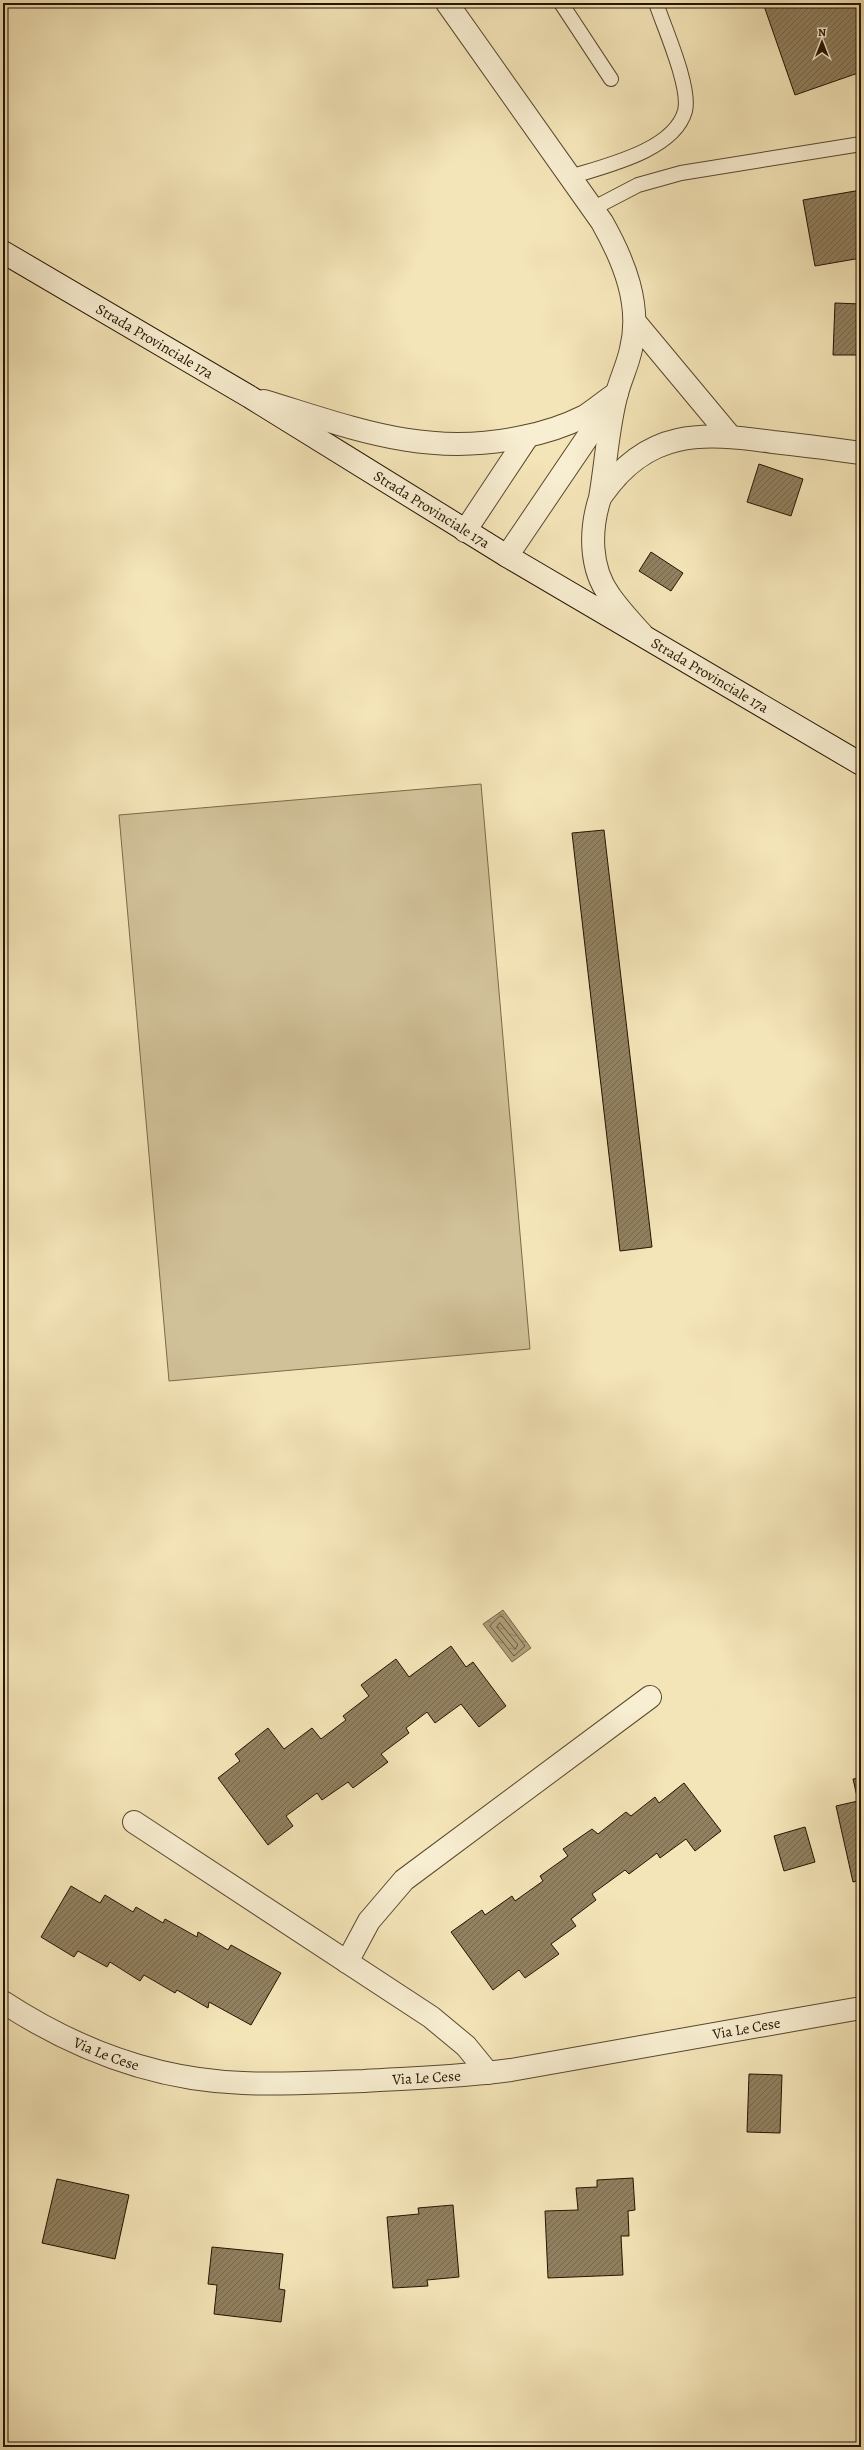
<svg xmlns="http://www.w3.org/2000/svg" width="864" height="2450" font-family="Alegreya,serif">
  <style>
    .garden { fill: #d1c199; stroke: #7b6a4c }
    .water { fill: url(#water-ripples); stroke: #776749 }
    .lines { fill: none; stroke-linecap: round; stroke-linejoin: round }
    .shore { stroke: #6a593c; stroke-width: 1 }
    .building { fill: url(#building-hatch); stroke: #251400 }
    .service-casing { stroke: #59482e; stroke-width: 16 }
    .minor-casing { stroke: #59482e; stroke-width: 24 }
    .tertiary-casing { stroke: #59482e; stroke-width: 24 }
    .secondary-casing { stroke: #251400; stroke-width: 24 }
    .service { stroke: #f8eed1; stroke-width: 14 }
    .minor { stroke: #f8eed1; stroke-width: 22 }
    .tertiary { stroke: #f8eed1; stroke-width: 22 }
    .secondary { stroke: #f8eed1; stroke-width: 22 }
    .labels { text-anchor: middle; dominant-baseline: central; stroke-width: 4; stroke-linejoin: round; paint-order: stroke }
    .street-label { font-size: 15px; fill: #251400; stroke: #f8eed1 }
  </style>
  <defs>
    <pattern id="water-ripples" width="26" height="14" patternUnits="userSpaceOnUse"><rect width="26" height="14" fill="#ae9e79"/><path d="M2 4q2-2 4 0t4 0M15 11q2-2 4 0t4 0" fill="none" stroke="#8d8061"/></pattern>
    <pattern id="building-hatch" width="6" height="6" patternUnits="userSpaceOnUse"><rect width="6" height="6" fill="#918160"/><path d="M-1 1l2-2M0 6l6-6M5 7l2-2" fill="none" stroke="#76684d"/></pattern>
  </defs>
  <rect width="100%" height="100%" fill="#f4e5b8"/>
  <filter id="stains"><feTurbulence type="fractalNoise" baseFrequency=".005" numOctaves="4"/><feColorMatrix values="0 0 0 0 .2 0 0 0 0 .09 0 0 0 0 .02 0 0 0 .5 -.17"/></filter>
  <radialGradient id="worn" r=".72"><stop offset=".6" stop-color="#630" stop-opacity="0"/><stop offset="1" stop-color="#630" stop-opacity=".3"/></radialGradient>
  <path class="garden" d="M481 784 530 1349 169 1381 119 815Z"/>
  <path class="water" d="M503 1610 531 1648 512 1662 483 1624Z"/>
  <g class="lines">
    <g class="shore">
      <path d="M500 1616 503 1617 525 1646 514 1656 490 1626Z"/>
      <path d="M500 1623 518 1645 515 1649 497 1627Z"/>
    </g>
  </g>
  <g class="building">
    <path d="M763 3H861V72L795 95Z"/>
    <path d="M861 190V258L815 266 803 200Z"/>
    <path d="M835 303 861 304V355H833Z"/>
    <path d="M759 464 803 479 791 516 747 502Z"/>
    <path d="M651 552 683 573 671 591 639 571Z"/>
    <path d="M604 830 652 1247 620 1251 572 833Z"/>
    <path d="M451 1646 466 1667 473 1662 506 1706 479 1727 461 1704 435 1723 427 1712 406 1728 409 1733 381 1754 388 1762 353 1788 348 1782 322 1800 317 1793 286 1816 293 1826 268 1845 218 1778 240 1761 235 1754 268 1728 284 1749 312 1728 321 1739 346 1720 343 1716 369 1696 361 1685 396 1659 409 1677Z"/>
    <path d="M861 1778V1880L853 1882 836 1806 858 1801 853 1779Z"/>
    <path d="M684 1783 721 1831 695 1851 686 1839 660 1858 657 1853 629 1874 625 1870 592 1894 596 1900 571 1919 576 1926 551 1944 559 1954 525 1978 519 1970 493 1990 451 1932 482 1910 485 1915 512 1896 515 1901 543 1881 540 1876 568 1856 563 1849 592 1829 598 1834 626 1812 631 1816 655 1797 659 1803Z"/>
    <path d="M805 1827 815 1862 784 1871 774 1836Z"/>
    <path d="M71 1886 100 1903 105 1895 133 1912 136 1907 163 1923 165 1919 197 1937 198 1932 228 1950 231 1945 281 1973 251 2025 209 2002 208 2008 177 1990 175 1993 144 1975 140 1981 110 1962 107 1967 78 1951 74 1957 41 1937Z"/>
    <path d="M749 2074 782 2075 780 2133 747 2132Z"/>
    <path d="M633 2178 635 2210 628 2211 629 2236H621L623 2275 548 2278 545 2211 578 2210 576 2188 597 2187V2180Z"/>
    <path d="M57 2179 129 2195 115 2259 42 2243Z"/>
    <path d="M453 2205 459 2277 427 2280 428 2286 393 2288 387 2217 419 2214 418 2208Z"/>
    <path d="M212 2247 283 2254 279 2289 285 2290 281 2322 214 2314 217 2285 208 2284Z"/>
  </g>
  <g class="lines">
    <g class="service-casing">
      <g id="service">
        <path d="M561 3 611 79"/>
        <path d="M570 177C604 166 674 151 685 111 691 87 664 27 656 3"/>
        <path d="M592 209 638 185 681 173 861 144"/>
      </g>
    </g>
    <g class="minor-casing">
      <g id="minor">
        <path d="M134 1822 431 2017 466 2046 488 2073"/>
        <path d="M347 1962 369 1921 404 1880 650 1697"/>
        <path id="s1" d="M3 2002C75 2049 157 2080 243 2083 283 2085 324 2082 364 2081 413 2078 462 2077 511 2070L861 2008"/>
      </g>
    </g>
    <g class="tertiary-casing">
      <g id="tertiary">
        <path d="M447 3 602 222C624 261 642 305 631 349 628 364 621 378 617 393 608 425 606 464 600 498 590 529 589 568 610 596 619 609 631 622 642 634"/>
        <path d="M635 322 730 436"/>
        <path d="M264 401C353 428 427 458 522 437 543 433 565 426 585 416 596 409 606 400 617 393"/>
        <path d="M602 495C648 429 701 432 773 442 802 445 832 449 861 453"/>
        <path d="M465 531 528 436"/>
        <path d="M507 556 610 404"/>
      </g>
    </g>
    <g class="secondary-casing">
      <g id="secondary">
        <path id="s2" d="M3 252 250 397 507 556 861 764"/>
      </g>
    </g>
    <use href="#service" class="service"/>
    <use href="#minor" class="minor"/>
    <use href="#tertiary" class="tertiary"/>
    <use href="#secondary" class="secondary"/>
  </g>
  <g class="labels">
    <g class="street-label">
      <text stroke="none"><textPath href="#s2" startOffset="176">Strada Provinciale 17a</textPath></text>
      <text stroke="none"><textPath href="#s2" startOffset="500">Strada Provinciale 17a</textPath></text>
      <text stroke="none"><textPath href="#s2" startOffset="824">Strada Provinciale 17a</textPath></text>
      <text stroke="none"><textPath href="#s1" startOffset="764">Via Le Cese</textPath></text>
      <text stroke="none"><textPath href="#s1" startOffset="116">Via Le Cese</textPath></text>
      <text stroke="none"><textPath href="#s1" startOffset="440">Via Le Cese</textPath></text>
    </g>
  </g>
  <rect width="864" height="2450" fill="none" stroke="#f4e5b8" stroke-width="16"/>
  <rect x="4" y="4" width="856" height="2442" fill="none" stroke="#251400" stroke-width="2"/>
  <rect x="8" y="8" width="848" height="2434" fill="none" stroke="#251400"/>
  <g transform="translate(822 42)" stroke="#f8eed1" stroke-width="3" paint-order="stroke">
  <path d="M0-3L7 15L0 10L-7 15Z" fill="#251400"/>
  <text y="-6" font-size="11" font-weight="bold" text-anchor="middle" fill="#251400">N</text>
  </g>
  <rect width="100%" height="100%" filter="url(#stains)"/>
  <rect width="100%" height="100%" fill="url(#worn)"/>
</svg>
